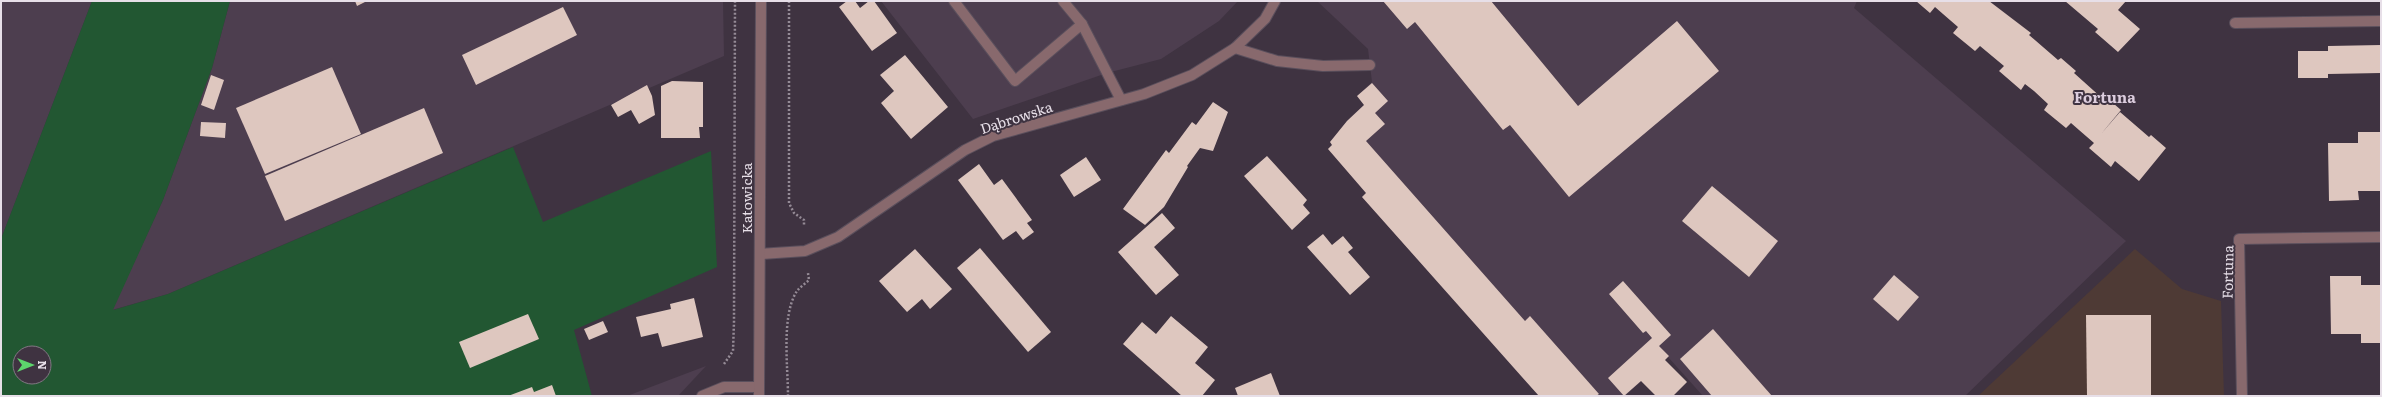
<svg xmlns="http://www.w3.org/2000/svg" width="2382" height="397" font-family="Literata,serif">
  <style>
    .built { fill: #4d3e4f }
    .industrial { fill: #4e3a35 }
    .green { fill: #225732; fill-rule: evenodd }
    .building { fill: #dec7bf }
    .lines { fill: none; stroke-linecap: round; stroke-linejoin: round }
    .minor-casing { stroke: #5a4f5c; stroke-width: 12 }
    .path { stroke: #958b96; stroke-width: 2.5; stroke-dasharray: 2 2; stroke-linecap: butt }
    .minor { stroke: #88696d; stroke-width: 10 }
    .labels { text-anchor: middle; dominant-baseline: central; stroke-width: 4; stroke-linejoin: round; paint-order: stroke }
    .street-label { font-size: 14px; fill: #e7dfe8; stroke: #3f3341 }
    .neighbourhood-label { font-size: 15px; font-weight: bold; fill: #dccdde; stroke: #3f3341 }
  </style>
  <rect width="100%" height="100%" fill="#3f3341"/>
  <g class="built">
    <path d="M1 1H92L1 239Z"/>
    <path d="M230 1H723L724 56 168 294 112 310 163 200 212 68Z"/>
    <path d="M881 1H1238L1219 21 1161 59 1107 73 973 119Z"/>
    <path d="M1317 1H1857L1854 8 2126 241 1965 396H1703L1668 357 1625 396H1539L1362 197 1366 193 1328 149 1332 145 1330 142 1347 121 1364 105 1357 96 1372 82 1368 49Z"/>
    <path d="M706 366 678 396H627Z"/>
  </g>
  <path class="industrial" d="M2135 249 2182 289 2221 301 2224 396H1978Z"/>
  <path class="green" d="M92 1H230L212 68 163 200 113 310 168 294 513 147 543 222 711 151 717 267 574 330 592 396H1V239ZM20 353H44V377H20Z"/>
  <g class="building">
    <path d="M355 1H367L357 6Z"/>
    <path d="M847 1H855L860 8 869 1H874L897 33 872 51 839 7Z"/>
    <path d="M1383 1H1491L1578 106 1677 21 1719 71 1569 197 1510 125 1503 130 1415 22 1407 29Z"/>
    <path d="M1916 1H1989L2031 33 2029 35 2058 60 2061 58 2076 71 2074 73 2103 99 2106 97 2121 110 2101 134 2120 112 2149 137 2151 135 2166 148 2139 181 2115 161 2111 167 2089 148 2094 143 2079 130 2071 123 2066 128 2044 110 2048 104 2034 91 2025 84 2021 90 1999 71 2004 66 1980 46 1975 51 1953 33 1958 27 1943 14 1935 7 1930 13Z"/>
    <path d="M2065 1H2126L2118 10 2140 29 2118 52 2095 32 2098 29Z"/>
    <path d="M563 7 577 35 476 85 462 55Z"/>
    <path d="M2381 45V73L2328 74V78H2298V51H2328V46Z"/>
    <path d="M905 55 948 107 911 139 881 103 894 91 880 75Z"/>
    <path d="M332 67 361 134 265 174 236 108Z"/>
    <path d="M211 75 224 80 214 110 201 105Z"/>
    <path d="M672 81 703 82V127H699L700 138H661V86Z"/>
    <path d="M1372 83 1388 101 1375 113 1385 124 1366 141 1525 321 1530 316 1599 394 1596 396H1539L1362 197 1366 193 1328 149 1332 145 1330 142 1347 121 1364 105 1357 96Z"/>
    <path d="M647 85 652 96 655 115 639 124 631 110 618 117 611 105Z"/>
    <path d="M1213 102 1228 112 1213 151 1200 148 1187 166 1188 167 1164 207 1145 225 1123 209 1166 150 1169 153 1192 122 1196 125Z"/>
    <path d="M424 108 443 153 285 221 265 176Z"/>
    <path d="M201 122 226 123 225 138 200 136Z"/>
    <path d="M2358 132H2381V191H2358L2359 200 2329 201 2328 143H2358Z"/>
    <path d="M1267 156 1307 200 1303 205 1310 213 1292 230 1244 176Z"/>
    <path d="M1086 157 1101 180 1074 197 1060 175Z"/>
    <path d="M979 164 994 185 1002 179 1032 220 1027 223 1034 232 1023 240 1016 231 1003 240 958 180Z"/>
    <path d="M1712 186 1778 241 1749 277 1682 221Z"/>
    <path d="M1162 213 1175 228 1154 247 1179 275 1156 295 1118 252Z"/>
    <path d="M1323 234 1332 245 1343 236 1353 248 1348 252 1370 277 1350 295 1307 247Z"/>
    <path d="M980 248 1051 332 1028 352 957 268Z"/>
    <path d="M915 249 952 289 930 309 922 299 907 312 879 281Z"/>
    <path d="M1894 275 1919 297 1898 321 1873 299Z"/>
    <path d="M2330 276H2361V285H2381V343H2361V334H2331Z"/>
    <path d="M1623 281 1671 335 1659 346 1669 356 1665 360 1687 382 1673 396H1656L1641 381 1624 396 1608 378 1652 338 1646 331 1643 333 1609 294Z"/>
    <path d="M694 298 703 337 662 347 658 333 641 337 636 317 671 309 670 304Z"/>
    <path d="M528 314 539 339 470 368 459 342Z"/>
    <path d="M2086 315H2151V396H2087Z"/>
    <path d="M1171 316 1208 347 1195 363 1215 380 1202 396H1182L1123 344 1142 322 1156 334Z"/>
    <path d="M603 321 608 332 589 340 584 329Z"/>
    <path d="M1713 329 1772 396H1712L1680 359Z"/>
    <path d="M1271 373 1280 396H1238L1235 388Z"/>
    <path d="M552 385 556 396H508L532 387 534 392Z"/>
  </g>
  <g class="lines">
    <g class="minor-casing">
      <g id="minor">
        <path d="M954 1 1015 81 1082 24"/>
        <path d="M1063 1 1082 24 1121 100"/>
        <path d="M2235 23 2381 21"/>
        <path d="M1235 48 1277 61 1323 66 1370 65"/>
        <path d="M760 254 805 251 838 237 965 150 993 136 1144 94 1192 75 1235 48 1265 19 1275 1"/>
        <path d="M702 396 724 387H759"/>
        <path d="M759 396 761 1"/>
        <path d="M2242 396 2239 239 2381 237"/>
      </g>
    </g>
    <g class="path">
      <path d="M789 1V203L794 213 804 220V226"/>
      <path d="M724 364 733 351 734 322 735 1"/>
      <path d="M788 396C788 367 781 315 797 291 800 287 805 284 809 280L808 273"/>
    </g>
    <use href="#minor" class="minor"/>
  </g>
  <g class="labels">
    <g class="street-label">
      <text transform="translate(1016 117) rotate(-18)">Dąbrowska</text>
      <text transform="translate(746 198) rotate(-90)">Katowicka</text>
      <text transform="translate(2227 272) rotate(-89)">Fortuna</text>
    </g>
    <g class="neighbourhood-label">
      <text x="2105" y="96">Fortuna</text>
    </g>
  </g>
  <rect width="2382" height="397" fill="none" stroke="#e7dfe8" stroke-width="4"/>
  <g transform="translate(32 365) rotate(90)"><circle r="19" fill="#3f3341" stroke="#827884"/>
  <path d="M0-3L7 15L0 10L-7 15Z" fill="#5dd56c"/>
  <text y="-6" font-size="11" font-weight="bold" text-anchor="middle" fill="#e7dfe8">N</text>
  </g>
</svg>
